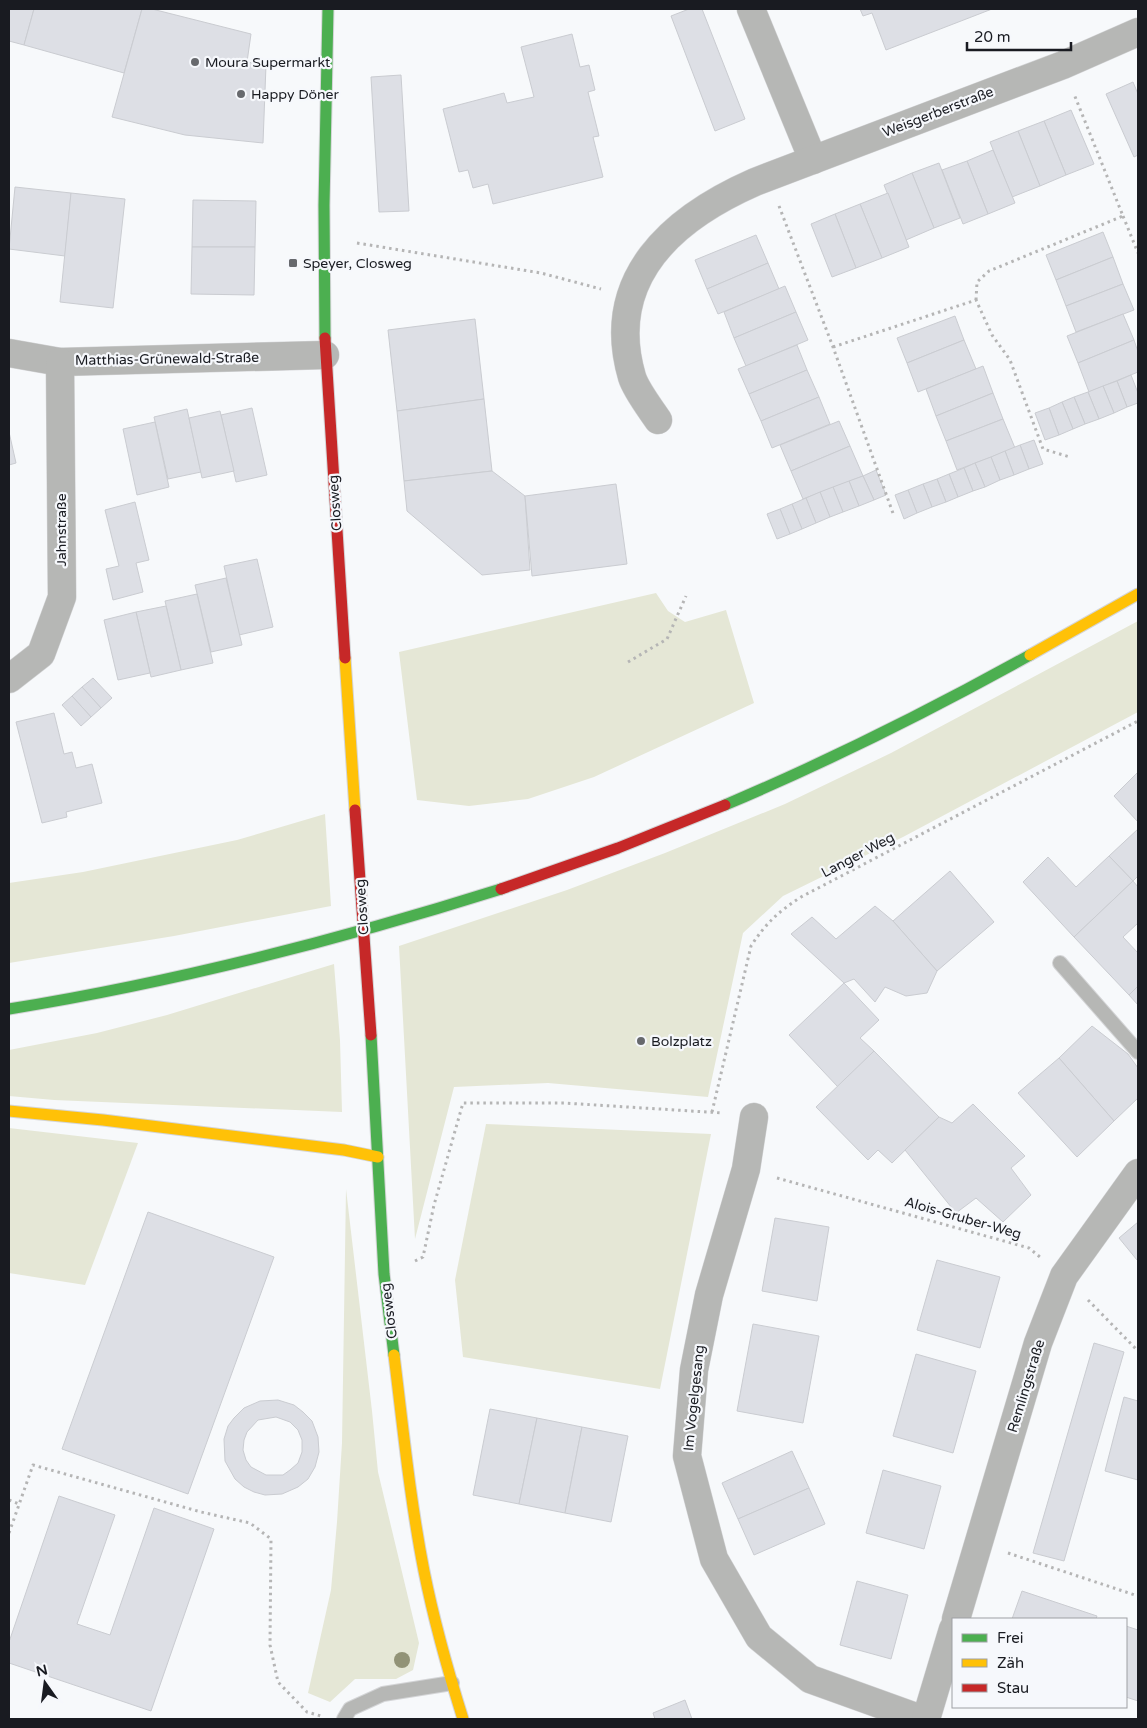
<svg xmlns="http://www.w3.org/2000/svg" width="1147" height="1728" font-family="'Varela Round',sans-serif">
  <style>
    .green { fill: #e5e7d6 }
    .building { fill: #dddfe5; stroke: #caccd1; fill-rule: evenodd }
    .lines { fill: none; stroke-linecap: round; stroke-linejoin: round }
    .lane-casing { stroke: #d4d5d7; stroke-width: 16 }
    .street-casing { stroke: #d4d5d7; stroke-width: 29 }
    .fast-casing { stroke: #d4d5d7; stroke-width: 13 }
    .slow-casing { stroke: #d4d5d7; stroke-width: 13 }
    .jam-casing { stroke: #d4d5d7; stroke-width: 13 }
    .path { stroke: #b5b5b5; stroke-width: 3; stroke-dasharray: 2.5 4; stroke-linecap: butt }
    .lane { stroke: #b6b7b5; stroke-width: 14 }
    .street { stroke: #b6b7b5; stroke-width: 28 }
    .fast { stroke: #4caf50; stroke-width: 11 }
    .slow { stroke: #ffc107; stroke-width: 11 }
    .jam { stroke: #c62828; stroke-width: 11 }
    .jam-bridge-casing { stroke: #d4d5d7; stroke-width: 13; stroke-linecap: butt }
    .jam-bridge { stroke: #c62828; stroke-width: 11 }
    .tree { fill: #929377 }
    .poi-dot { fill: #67696d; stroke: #f6f8fc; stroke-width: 2 }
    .labels { text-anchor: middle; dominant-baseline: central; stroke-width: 4.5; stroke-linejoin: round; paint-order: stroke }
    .poi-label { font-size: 14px; fill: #191b21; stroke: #f6f8fc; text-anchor: start }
    .street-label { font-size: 14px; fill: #191b21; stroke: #f6f8fc }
  </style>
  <rect width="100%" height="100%" fill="#f7f9fb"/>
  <g class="green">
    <path d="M656 593 668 611 685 622 726 610 754 703 594 777 528 799 469 806 417 800 399 652Z"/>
    <path d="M1138 621V712L903 837 783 896 743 933 708 1097 548 1083 454 1087 415 1239 399 946 567 890 665 853 785 804 891 753Z"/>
    <path d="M325 814 331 906 174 936 9 963V883L83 872 237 840Z"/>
    <path d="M334 964 340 1040 342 1112 54 1100 9 1096V1050L97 1033 167 1015Z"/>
    <path d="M486 1124 711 1134 660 1389 463 1357 455 1280Z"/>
    <path d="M9 1128 138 1143 85 1285 9 1273Z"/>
    <path d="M346 1189 372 1411 378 1472 419 1643 413 1670 396 1679H355L330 1702 308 1693 331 1590 337 1522 342 1443Z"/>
  </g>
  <g class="building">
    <path d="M9 9H34L24 45 9 41Z"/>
    <path d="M34 9H142L124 73 24 45Z"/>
    <path d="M142 9H152L251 34 247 62 266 65 263 143 185 135 112 117Z"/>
    <path d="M689 9H702L745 119 715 131 671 16Z"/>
    <path d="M860 9H992L886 50 872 13 863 16Z"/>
    <path d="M572 34 580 67 589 65 595 90 588 92 599 136 593 137 603 177 493 204 488 184 473 188 468 170 459 172 443 109 504 93 507 103 534 97 521 47Z"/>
    <path d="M401 75 409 211 379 212 371 77Z"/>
    <path d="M1133 82 1138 94V155L1134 157 1106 94Z"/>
    <path d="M1071 110 1094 164 1066 175 1044 121Z"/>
    <path d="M1044 121 1066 175 1040 186 1018 131Z"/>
    <path d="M1018 131 1040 186 1012 197 990 142Z"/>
    <path d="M993 150 1015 203 988 214 967 161Z"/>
    <path d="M967 161 988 214 963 224 942 170Z"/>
    <path d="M939 163 960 218 934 228 912 173Z"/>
    <path d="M912 173 934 228 906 240 884 185Z"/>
    <path d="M15 187 71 193 65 256 9 249Z"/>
    <path d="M71 193 125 199 113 308 60 302Z"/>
    <path d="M888 193 909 247 882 258 860 204Z"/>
    <path d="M193 200 256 201 255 247H192Z"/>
    <path d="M860 204 882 258 856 268 835 214Z"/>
    <path d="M835 214 856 268 832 277 811 224Z"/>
    <path d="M1103 232 1113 257 1056 280 1046 255Z"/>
    <path d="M756 235 768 263 707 289 695 260Z"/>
    <path d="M192 247H255L254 295 191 294Z"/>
    <path d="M1113 257 1123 284 1066 306 1056 280Z"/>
    <path d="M768 263 779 289 718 314 707 289Z"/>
    <path d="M1123 284 1134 310 1076 332 1066 306Z"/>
    <path d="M785 286 796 312 734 338 724 312Z"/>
    <path d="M796 312 808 340 746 366 734 338Z"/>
    <path d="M1123 314 1134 340 1078 363 1067 336Z"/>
    <path d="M955 316 964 340 907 363 897 338Z"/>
    <path d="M475 319 484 399 397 411 388 330Z"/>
    <path d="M964 340 976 369 918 392 907 363Z"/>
    <path d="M1134 340 1138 352V372L1089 392 1078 363Z"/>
    <path d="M797 345 807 370 749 394 738 369Z"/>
    <path d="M983 366 993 393 936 416 926 389Z"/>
    <path d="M807 370 819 397 761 421 749 394Z"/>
    <path d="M1131 375 1138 393V403L1127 407 1117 381Z"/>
    <path d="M1117 381 1127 407 1114 413 1103 386Z"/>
    <path d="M1103 386 1114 413 1099 419 1088 392Z"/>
    <path d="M1088 392 1099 419 1085 424 1074 397Z"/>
    <path d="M993 393 1003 419 946 441 936 416Z"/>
    <path d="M819 397 830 424 772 448 761 421Z"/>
    <path d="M1074 397 1085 424 1073 429 1062 402Z"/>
    <path d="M484 399 492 471 404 481 397 411Z"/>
    <path d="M1062 402 1073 429 1059 435 1049 408Z"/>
    <path d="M252 408 267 475 236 482 221 415Z"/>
    <path d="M1049 408 1059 435 1045 440 1035 413Z"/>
    <path d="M187 409 201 472 168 479 154 417Z"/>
    <path d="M220 411 234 471 202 478 189 418Z"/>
    <path d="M1003 419 1015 448 957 470 946 441Z"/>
    <path d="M839 421 850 446 791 471 780 445Z"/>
    <path d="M155 422 169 487 137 495 123 429Z"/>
    <path d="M9 432 16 463 9 465Z"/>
    <path d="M1034 440 1043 464 1029 469 1020 445Z"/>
    <path d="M1020 445 1029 469 1014 475 1005 451Z"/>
    <path d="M850 446 863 476 803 499 791 471Z"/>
    <path d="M1005 451 1014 475 1000 480 991 457Z"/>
    <path d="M991 457 1000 480 985 487 975 463Z"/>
    <path d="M975 463 985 487 973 491 964 468Z"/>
    <path d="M964 468 973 491 958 497 949 474Z"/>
    <path d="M876 470 886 495 874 500 863 476Z"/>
    <path d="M492 471 525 496 530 570 482 575 407 511 404 481Z"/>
    <path d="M949 474 958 497 946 502 937 479Z"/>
    <path d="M863 476 874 500 859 506 849 481Z"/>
    <path d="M937 479 946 502 932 507 923 484Z"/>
    <path d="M849 481 859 506 843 512 833 487Z"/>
    <path d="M616 484 627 564 532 576 525 496Z"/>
    <path d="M923 484 932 507 917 513 908 490Z"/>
    <path d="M833 487 843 512 830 517 820 492Z"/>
    <path d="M908 490 917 513 904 519 895 495Z"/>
    <path d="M820 492 830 517 816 523 806 498Z"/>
    <path d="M806 498 816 523 802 529 792 504Z"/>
    <path d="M135 502 149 560 136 563 143 592 113 600 106 569 119 566 105 510Z"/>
    <path d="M792 504 802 529 790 534 780 509Z"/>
    <path d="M780 509 790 534 777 539 767 514Z"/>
    <path d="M257 559 273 627 239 635 224 566Z"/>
    <path d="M226 578 242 645 211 652 195 585Z"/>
    <path d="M197 594 213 663 181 670 165 601Z"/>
    <path d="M166 606 181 670 151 677 136 612Z"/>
    <path d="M136 612 150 673 118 680 104 620Z"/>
    <path d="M93 678 112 698 101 708 82 687Z"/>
    <path d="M82 687 101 708 91 717 72 696Z"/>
    <path d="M72 696 91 717 81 726 62 705Z"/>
    <path d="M54 713 64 754 72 752 76 768 92 764 102 803 66 812 67 817 42 823 16 722Z"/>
    <path d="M1138 772V822L1114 796Z"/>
    <path d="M1138 829V876L1133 881 1109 856Z"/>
    <path d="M1109 856 1133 881 1074 937 1023 882 1048 857 1076 887Z"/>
    <path d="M950 871 994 922 937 971 893 921Z"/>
    <path d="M1133 881 1138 887V923L1123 937 1138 953V986L1129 995 1074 937Z"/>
    <path d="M875 906 893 921 937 971 927 993 906 996 885 987 875 1002 854 979 844 983 791 934 812 917 836 939Z"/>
    <path d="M844 983 879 1020 860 1038 874 1051 838 1087 789 1035Z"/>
    <path d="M1138 986V1005L1129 995Z"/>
    <path d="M1092 1026 1128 1054 1138 1068V1098L1114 1121 1059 1058Z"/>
    <path d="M874 1051 939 1117 892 1163 878 1150 868 1160 816 1107Z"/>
    <path d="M1059 1058 1114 1121 1077 1157 1018 1093Z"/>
    <path d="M973 1104 1025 1156 1011 1168 1031 1195 1003 1222 976 1198 956 1213 905 1150 939 1117 952 1123Z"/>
    <path d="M148 1212 274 1257 188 1494 62 1449Z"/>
    <path d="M775 1218 829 1227 817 1301 762 1291Z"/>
    <path d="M1138 1222V1259L1137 1260 1119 1238Z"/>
    <path d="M937 1260 1000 1277 980 1348 917 1330Z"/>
    <path d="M753 1324 819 1336 803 1423 737 1411Z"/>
    <path d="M1094 1343 1124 1352 1064 1561 1033 1553Z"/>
    <path d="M916 1354 976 1371 953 1453 893 1436Z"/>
    <path d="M1124 1397 1138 1401V1480L1105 1471Z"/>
    <path d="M278 1400 294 1405 303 1412 312 1421 318 1437 319 1452 315 1467 308 1479 298 1487 282 1494 265 1495 254 1492 244 1487 235 1479 225 1461 224 1439 228 1426 234 1418 244 1408 260 1401ZM276 1417 290 1422 298 1430 302 1440V1452L298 1463 290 1470 283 1475H266L251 1467 246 1460 243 1450 244 1440 247 1432 258 1420Z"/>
    <path d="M490 1409 537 1418 519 1504 473 1495Z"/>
    <path d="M537 1418 582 1427 565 1513 519 1504Z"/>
    <path d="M582 1427 628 1436 611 1522 565 1513Z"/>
    <path d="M792 1451 809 1488 738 1519 722 1483Z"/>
    <path d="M883 1470 941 1486 924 1549 866 1533Z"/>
    <path d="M809 1488 825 1524 754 1555 738 1519Z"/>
    <path d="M59 1496 115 1515 77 1624 110 1635 154 1508 214 1529 151 1711 9 1663V1642Z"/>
    <path d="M857 1581 908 1595 891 1659 840 1645Z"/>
    <path d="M1022 1591 1097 1616 1096 1619H1012Z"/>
    <path d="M1126 1626 1138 1630V1701L1126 1697Z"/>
    <path d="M685 1700 692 1719H655L653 1713Z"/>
  </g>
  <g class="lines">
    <g class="lane-casing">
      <g id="lane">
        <path d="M1060 963 1138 1052"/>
        <path d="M344 1719 350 1709 383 1694 452 1683"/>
      </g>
    </g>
    <g class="street-casing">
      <g id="street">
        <path d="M751 9 813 160"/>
        <path d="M9 353 60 362 325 355"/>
        <path d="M658 420C650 408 636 390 632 377 603 278 673 218 755 182L1063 65 1138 32"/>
        <path d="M9 679 41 654 62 597 60 362"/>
        <path d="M754 1117 746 1169 709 1295 694 1370 687 1456 714 1559 759 1637 810 1679 921 1719"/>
        <path d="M956 1619 1038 1343 1064 1276 1138 1173"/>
        <path d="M926 1719 953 1629"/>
      </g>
    </g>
    <g class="fast-casing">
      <g id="fast">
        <path d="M325 338 324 205 328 9"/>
        <path d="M725 805C829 761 931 710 1030 655"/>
        <path d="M9 1009C176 982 339 940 501 889"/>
        <path d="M371 1035 384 1274 394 1355"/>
      </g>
    </g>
    <g class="slow-casing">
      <g id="slow">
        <path d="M1030 655 1138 594"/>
        <path d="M345 658 355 810"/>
        <path d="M9 1111 103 1120 344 1150 378 1157"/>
        <path d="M394 1355C403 1427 410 1500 424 1571 434 1621 448 1671 463 1719"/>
      </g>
    </g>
    <g class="jam-casing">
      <g id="jam">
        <path d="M325 338 345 658"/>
        <path d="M501 889 618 848 725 805"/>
      </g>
    </g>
    <g class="path">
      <path d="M779 206 833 347 894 516"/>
      <path d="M1123 216 1138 253"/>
      <path d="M357 243 541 273 601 289"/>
      <path d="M976 300 977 282 989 271 1123 216 1074 94"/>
      <path d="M833 347 976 300 992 335 1010 360 1043 449 1070 457"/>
      <path d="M628 662 667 639 686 596"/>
      <path d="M712 1112 751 946C766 923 778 912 801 897L1138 721"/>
      <path d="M777 1178 1029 1248 1040 1257"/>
      <path d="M415 1261 423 1257 434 1205 463 1103H564L723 1113"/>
      <path d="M1088 1300 1138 1351"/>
      <path d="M9 1500 19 1504"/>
      <path d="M9 1533 33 1465 201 1512 250 1523 271 1539 270 1645 278 1682 307 1712 321 1716"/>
      <path d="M1008 1553 1138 1596"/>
    </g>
    <use href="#lane" class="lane"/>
    <use href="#street" class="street"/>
    <use href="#fast" class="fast"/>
    <use href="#slow" class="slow"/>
    <use href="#jam" class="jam"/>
    <g class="jam-bridge-casing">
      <path id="jam-bridge" d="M355 810 371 1035"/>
    </g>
    <use href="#jam-bridge" class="jam-bridge"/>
  </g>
  <circle class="tree" cx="402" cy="1660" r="8"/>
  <g class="poi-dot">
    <circle cx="195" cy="62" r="5"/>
    <circle cx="241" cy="94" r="5"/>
    <rect x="288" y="258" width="10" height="10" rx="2.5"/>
    <circle cx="641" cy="1041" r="5"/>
  </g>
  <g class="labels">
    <g class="poi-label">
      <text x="205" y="62">Moura Supermarkt</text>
      <text x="251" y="94">Happy Döner</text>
      <text x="303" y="263">Speyer, Closweg</text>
      <text x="651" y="1041">Bolzplatz</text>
    </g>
    <g class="street-label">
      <text transform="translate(938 112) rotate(-21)">Weisgerberstraße</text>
      <text transform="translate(167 359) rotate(-1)">Matthias-Grünewald-Straße</text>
      <text transform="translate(335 503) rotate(-94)">Closweg</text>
      <text transform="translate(61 530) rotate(-90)">Jahnstraße</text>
      <text transform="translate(858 855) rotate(-28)">Langer Weg</text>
      <text transform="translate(362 907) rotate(-94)">Closweg</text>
      <text transform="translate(963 1218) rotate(16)">Alois-Gruber-Weg</text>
      <text transform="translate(389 1311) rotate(-97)">Closweg</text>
      <text transform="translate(1026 1386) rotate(-73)">Remlingstraße</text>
      <text transform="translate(694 1398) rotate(-84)">Im Vogelgesang</text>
    </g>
  </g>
  <rect width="1147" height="1728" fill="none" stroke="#191b21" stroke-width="20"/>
  <rect x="952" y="1618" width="175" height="90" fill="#f6f8fc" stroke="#9ea0a4"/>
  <rect x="962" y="1634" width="25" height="8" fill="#4caf50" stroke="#9ea0a4"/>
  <text x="997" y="1643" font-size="15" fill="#191b21">Frei</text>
  <rect x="962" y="1659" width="25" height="8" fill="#ffc107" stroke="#9ea0a4"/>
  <text x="997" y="1668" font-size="15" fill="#191b21">Zäh</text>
  <rect x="962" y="1684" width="25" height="8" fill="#c62828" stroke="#9ea0a4"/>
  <text x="997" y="1693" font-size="15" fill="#191b21">Stau</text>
  <g transform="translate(45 1683) rotate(346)" stroke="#f6f8fc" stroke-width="4" paint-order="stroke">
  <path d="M0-4L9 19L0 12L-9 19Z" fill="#191b21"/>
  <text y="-8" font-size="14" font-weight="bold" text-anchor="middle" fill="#191b21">N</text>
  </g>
  <path d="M967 42v8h104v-8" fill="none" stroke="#191b21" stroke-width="2.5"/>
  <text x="974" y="42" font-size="15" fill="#191b21" stroke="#f6f8fc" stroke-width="4" paint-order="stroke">20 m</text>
</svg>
